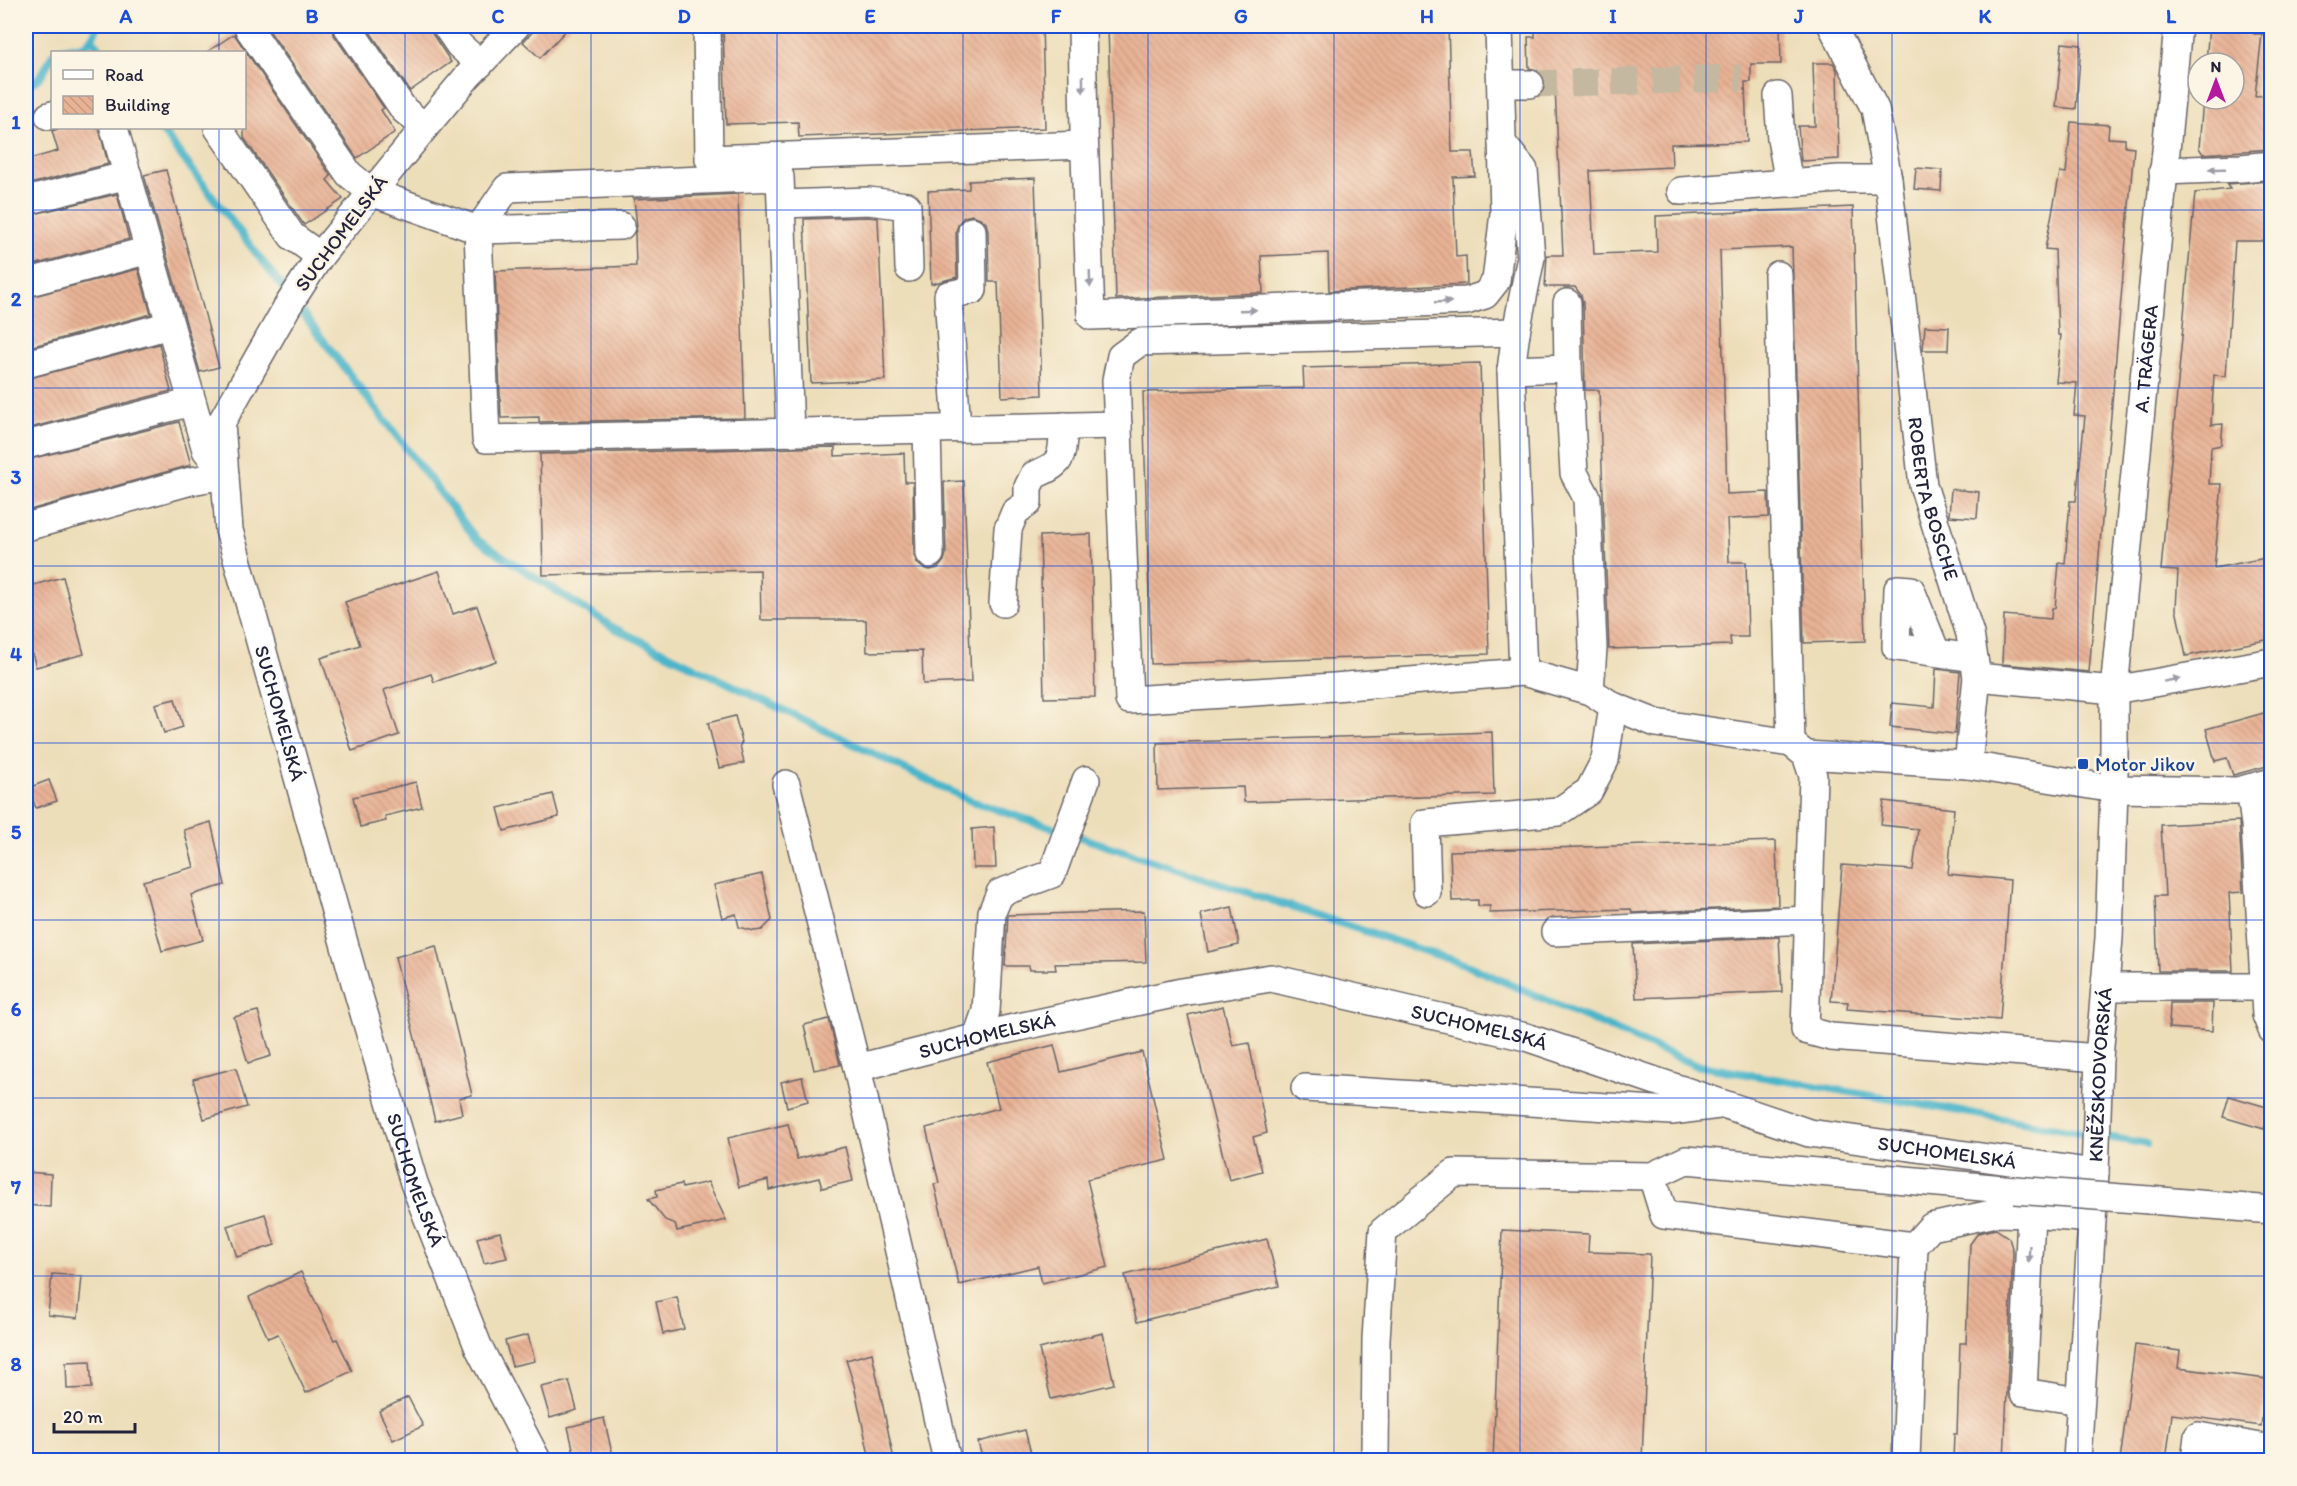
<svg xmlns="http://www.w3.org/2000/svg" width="2297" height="1486" font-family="Itim,sans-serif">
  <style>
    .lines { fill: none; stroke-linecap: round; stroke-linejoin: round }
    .stream { stroke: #4cb5c9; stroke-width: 8 }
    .building { fill: url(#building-back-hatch) }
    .minor-tunnel { stroke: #c4b8a1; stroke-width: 27; stroke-dasharray: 27 14; stroke-linecap: butt }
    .minor-casing { stroke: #696467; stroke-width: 30 }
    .minor { stroke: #fff; stroke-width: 27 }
    .minor-bridge-casing { stroke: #696467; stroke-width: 30; stroke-linecap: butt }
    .minor-bridge { stroke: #fff; stroke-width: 27 }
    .oneway { fill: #9c9ca7 }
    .grid { fill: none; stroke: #1d4ed8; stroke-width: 1.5; stroke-opacity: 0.55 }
    .transit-dot { fill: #1a4fb4; stroke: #fcf5e5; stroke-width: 2 }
    .labels { text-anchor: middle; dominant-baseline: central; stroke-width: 5; stroke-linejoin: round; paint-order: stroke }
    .street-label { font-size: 20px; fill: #22223b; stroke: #fcf5e5 }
    .transit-label { font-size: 20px; fill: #164399; stroke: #fcf5e5; text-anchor: start }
    .neatline { fill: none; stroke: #1d4ed8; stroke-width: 2 }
    .grid-label { font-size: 20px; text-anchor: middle; font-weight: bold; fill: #1d4ed8 }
  </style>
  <defs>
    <pattern id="building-back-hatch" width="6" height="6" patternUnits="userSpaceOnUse" patternTransform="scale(1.5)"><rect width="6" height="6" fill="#e8b295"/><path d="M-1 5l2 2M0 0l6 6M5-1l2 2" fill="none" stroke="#c79981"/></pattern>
  </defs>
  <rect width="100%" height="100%" fill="#fcf5e5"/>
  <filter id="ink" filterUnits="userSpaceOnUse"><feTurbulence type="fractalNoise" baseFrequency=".0167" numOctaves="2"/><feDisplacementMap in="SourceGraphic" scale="12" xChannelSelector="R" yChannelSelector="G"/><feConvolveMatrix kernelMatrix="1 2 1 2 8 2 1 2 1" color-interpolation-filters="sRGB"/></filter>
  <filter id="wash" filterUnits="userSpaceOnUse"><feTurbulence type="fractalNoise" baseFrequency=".008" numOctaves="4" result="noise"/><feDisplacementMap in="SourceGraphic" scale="24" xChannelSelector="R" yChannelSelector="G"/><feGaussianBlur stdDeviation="1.35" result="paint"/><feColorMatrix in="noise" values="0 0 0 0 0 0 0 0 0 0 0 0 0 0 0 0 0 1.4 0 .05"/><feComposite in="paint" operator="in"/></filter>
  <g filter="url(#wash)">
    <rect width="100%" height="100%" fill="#eddeba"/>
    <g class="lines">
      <g class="stream">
        <path d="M92 39 102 52"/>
        <path d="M56 52C78 39 82 60 98 26"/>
        <path d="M26 85C41 82 46 67 52 55"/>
        <path d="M160 128 476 539 614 628 971 801 1464 964 1695 1065 2147 1144"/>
      </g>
    </g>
    <g id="blocks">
      <g class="building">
        <path d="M266 26H332L334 35 384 108 381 110 395 132 357 158Z"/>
        <path d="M366 26H427L451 62 410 91Z"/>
        <path d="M538 26H570L540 58 523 42Z"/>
        <path d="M723 26H1042L1045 128 799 137 798 122 726 124Z"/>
        <path d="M1108 26H1448L1452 152H1473L1475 176 1453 177 1456 257 1466 256 1467 284 1329 291 1328 253 1261 256 1263 293 1116 299Z"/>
        <path d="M1535 26H1780L1781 64H1751V82H1745L1747 142 1671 144 1672 167 1590 171 1594 254 1657 252 1656 216 1853 207 1865 641 1804 643 1792 247 1720 250 1727 494 1768 492 1769 517 1727 519 1729 562H1746L1748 637H1730L1731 645 1609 649 1599 390H1585L1583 303 1581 295 1575 287H1545L1547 255H1563L1555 88H1545L1543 76 1537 70 1529 68 1528 37H1535Z"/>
        <path d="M2209 26H2254V34H2262L2255 96 2271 95V149L2203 154 2199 148 2203 99H2234V63H2206Z"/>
        <path d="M234 34 331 176 327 180 343 199 304 225 244 138V52H207Z"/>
        <path d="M2062 43 2081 45 2076 109 2056 107Z"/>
        <path d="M1813 63H1833L1837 70 1839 159 1801 161 1798 126H1815Z"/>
        <path d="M2071 122 2109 125 2108 138 2125 139V146L2134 147 2089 672 2002 664 2004 615 2051 619 2052 608H2055L2059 563 2065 564 2070 501H2076L2085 416 2074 415 2077 383 2056 382 2061 335H2058L2055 250 2045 249 2060 172 2066 173Z"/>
        <path d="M61 128H99L108 164 26 185V160L58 151 52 131Z"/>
        <path d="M1916 168 1942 170 1941 191 1914 189Z"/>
        <path d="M166 170 219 367 200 372 144 175Z"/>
        <path d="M1035 178 1042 395 1002 397 998 282H989L988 231 986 223 980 218 972 215 964 217 959 223 956 231 957 277 931 284 928 191 969 189V181Z"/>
        <path d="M2271 181V241H2235L2226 376 2214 375 2211 425 2223 424 2221 445 2211 447 2209 484H2222L2214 568 2271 557V639L2186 656 2176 609 2178 571 2161 570 2195 193 2230 189 2226 184Z"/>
        <path d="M117 194 129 239 26 267V216Z"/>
        <path d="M738 194 745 418 539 422V417L501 418 495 271 636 266 635 233 637 226 634 199Z"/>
        <path d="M868 217 878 218 885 380 811 383 804 219Z"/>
        <path d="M138 269 151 314 26 348V298Z"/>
        <path d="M1925 326 1949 327 1948 350H1923Z"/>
        <path d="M159 344 171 391 26 429V379Z"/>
        <path d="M1480 363 1489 654 1151 664 1143 392 1304 388 1303 368Z"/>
        <path d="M179 422 191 465 26 511V460Z"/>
        <path d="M835 447V456L904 453 905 482H913L914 555 917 563 923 568 930 570 938 568 944 561 946 554 944 482 964 481 971 682 923 684 922 651 867 652 866 620H761L760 570 543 575 540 454Z"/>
        <path d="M1951 489 1979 492 1977 518 1949 516Z"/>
        <path d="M1091 534 1095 697 1044 698 1040 536Z"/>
        <path d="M439 571 453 614 477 606 496 661 434 682 431 674 384 690 399 735 352 751 321 658 360 645 345 602Z"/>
        <path d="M63 577 84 654 36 667 32 653 26 655V587Z"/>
        <path d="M1936 669 1960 672 1955 734 1890 727 1892 703 1934 707Z"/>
        <path d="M175 699 183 727 164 733 155 704Z"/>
        <path d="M2271 711V765L2233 775 2227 758 2215 761 2206 729Z"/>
        <path d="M735 716 742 742 740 745 744 763 719 768 708 723Z"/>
        <path d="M1492 732 1494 795 1244 802 1243 787 1158 790 1157 743Z"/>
        <path d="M49 780 57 801 36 808 28 788Z"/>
        <path d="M416 782 422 807 385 816 386 821 360 827 353 797Z"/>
        <path d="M553 794 559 817 504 831 498 808Z"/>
        <path d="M1884 801 1954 809 1948 874 2010 880 2000 1020 1847 1009 1848 1002 1831 1001 1842 865 1913 870 1918 829 1881 825Z"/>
        <path d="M2239 821 2243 892 2229 893 2233 971H2158L2155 896H2165L2161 825Z"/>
        <path d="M211 822 225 885 191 895 203 940 162 951 143 881 194 867 184 830Z"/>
        <path d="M994 827 996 868H973L972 829Z"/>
        <path d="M1776 841 1778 906 1632 913 1631 909 1490 913V906H1478V900L1452 901 1450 851Z"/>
        <path d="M762 874 772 920 762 930 754 931 739 927 736 914 722 918 714 885Z"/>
        <path d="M1232 907 1239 945 1208 952 1201 914Z"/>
        <path d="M1144 911 1146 962 1055 964 1056 970H1030L1029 966H1005L1008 915Z"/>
        <path d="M1779 937 1782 992 1636 998 1633 944Z"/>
        <path d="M436 946 472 1095 459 1098 462 1114 435 1121 395 957Z"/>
        <path d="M2170 1003H2213L2212 1031 2169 1028Z"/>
        <path d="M1223 1006 1233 1046 1249 1043 1267 1133 1253 1137 1262 1171 1229 1180 1188 1015Z"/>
        <path d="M258 1011 271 1056 248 1063 234 1017Z"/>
        <path d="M829 1019 840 1065 814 1070 804 1025Z"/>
        <path d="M1054 1045 1061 1072 1142 1052 1168 1160 1087 1179 1108 1267 1042 1283 1038 1266 959 1285 934 1184 939 1183 926 1128 999 1108 987 1062Z"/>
        <path d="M236 1068 247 1107 204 1119 193 1079Z"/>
        <path d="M802 1077 808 1101 787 1107 781 1082Z"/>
        <path d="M2229 1096 2270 1108 2264 1129 2223 1117Z"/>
        <path d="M788 1124 797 1159 845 1147 853 1181 822 1188 819 1178 769 1190 768 1180 739 1187 728 1138Z"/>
        <path d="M26 1172 51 1174 50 1207 26 1205Z"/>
        <path d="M708 1182 726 1220 677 1231 675 1224 665 1220 648 1199 657 1197 656 1190 681 1184 682 1188Z"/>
        <path d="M265 1214 275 1245 237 1257 227 1226Z"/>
        <path d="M1996 1229 2009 1238 2013 1251 2004 1461H1953L1954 1434H1957L1960 1343H1966L1970 1244 1978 1233Z"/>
        <path d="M1502 1230 1589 1234 1588 1252 1650 1254 1642 1461H1493Z"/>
        <path d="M500 1232 507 1258 484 1263 477 1238Z"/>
        <path d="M1267 1239 1279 1286 1137 1322 1125 1275Z"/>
        <path d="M301 1272 334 1340 337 1339 352 1371 306 1393 278 1334 268 1338 249 1297Z"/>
        <path d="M52 1274 82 1276 78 1318 48 1315Z"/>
        <path d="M677 1297 684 1329 663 1334 656 1302Z"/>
        <path d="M1103 1333 1114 1384 1051 1399 1039 1349Z"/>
        <path d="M528 1335 535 1361 512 1366 505 1341Z"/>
        <path d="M2135 1345 2180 1351 2178 1368 2267 1379 2261 1426 2172 1414 2166 1461H2120Z"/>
        <path d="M872 1353 893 1455 870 1460 854 1385 846 1360Z"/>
        <path d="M90 1361 92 1388 67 1389 66 1362Z"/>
        <path d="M569 1381 577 1410 550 1418 541 1387Z"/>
        <path d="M408 1397 423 1426 393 1440 379 1411Z"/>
        <path d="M604 1418 612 1453 576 1461 568 1427Z"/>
        <path d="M1025 1430 1033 1461H983L978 1442Z"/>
      </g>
    </g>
  </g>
  <g filter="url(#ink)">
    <use href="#blocks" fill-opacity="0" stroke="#696467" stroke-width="1.5"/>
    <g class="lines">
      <path class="minor-tunnel" d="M1530 84 1741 78"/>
      <g class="minor-casing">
        <g id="minor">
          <path d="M347 26 404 110 425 127"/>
          <path d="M446 26 459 45 480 64"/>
          <path id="s1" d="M516 26 467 77 425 127 320 256 287 307 221 423 229 530 356 986 414 1183 478 1346 537 1460"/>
          <path d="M707 26 709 159 1084 145"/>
          <path d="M1082 26 1084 130 1091 316 1466 301 1485 295 1496 281 1504 213 1499 26"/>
          <path id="s2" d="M1832 26 1875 109 1888 179 1923 485 1970 634 1977 677 1968 765 2114 789 2237 791 2272 782"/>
          <path d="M249 29 349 174 371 192 478 230 507 188 780 177 790 432"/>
          <path d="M1501 84H1530"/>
          <path d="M1778 96 1781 139 1789 183"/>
          <path d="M49 116 52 115"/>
          <path d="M218 128 292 236 320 256"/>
          <path d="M1502 143 1524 170 1531 257 1516 332 1511 370 1523 672"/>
          <path d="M2163 171 2241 168 2272 165"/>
          <path d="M1681 191 1839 179H1888"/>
          <path d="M26 201 128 175"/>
          <path d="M782 204 869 201 907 206 909 268"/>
          <path d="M621 226 478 230 486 439 1118 425"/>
          <path d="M1778 275 1791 743"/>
          <path d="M26 283 149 250"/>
          <path d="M1567 303 1568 368"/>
          <path d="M1516 332 1140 342 1121 356 1116 380 1129 700 1334 687 1523 672 1590 691"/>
          <path d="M26 364 170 325"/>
          <path d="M1511 370 1568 368 1574 473 1587 498 1593 648 1590 691 1613 706 1656 723 1791 743 1806 755 1813 776 1805 1030 1831 1037 2099 1058"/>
          <path d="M957 428 948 295 973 290 972 231"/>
          <path d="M927 430 930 554"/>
          <path d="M26 445 192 402"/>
          <path d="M26 527 191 481 225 475 206 450 114 128"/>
          <path d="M1003 603 1008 529 1015 512 1028 503V487L1034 475C1065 463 1061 457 1064 426"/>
          <path d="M1936 652 1911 590 1898 589 1896 647 1974 658"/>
          <path d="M1977 677 2114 690 2272 662"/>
          <path d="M1806 755 1968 765"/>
          <path d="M786 784 857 1068 947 1460"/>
          <path d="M2250 788 2255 825 2266 1015 2272 1030"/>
          <path d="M1427 892 1425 823 1558 812 1589 791 1605 760 1613 706"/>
          <path d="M1555 932 1808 920"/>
          <path d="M2105 987H2264"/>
          <path d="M977 1037 986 1011 992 912 1000 893 1052 874 1086 780"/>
          <path id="s3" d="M857 1068 1005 1030 1182 992 1271 978 1526 1037 1809 1133 2095 1173"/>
          <path d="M1305 1088 1671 1111 1719 1105"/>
          <path d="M1652 1176 1664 1215 1914 1246 1931 1227 1996 1213 2031 1214"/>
          <path d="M2149 1200 2272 1210"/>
          <path d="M2080 1401 2023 1392 2031 1214 2092 1219"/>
          <path d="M1375 1460 1376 1339 1383 1231 1454 1173 1652 1176 1686 1160 2015 1190"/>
          <path d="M1906 1460 1914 1246"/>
          <path id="s4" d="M2077 1460 2095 1173 2099 1058 2109 938 2114 789V690L2178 26"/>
          <path d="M2195 1460 2198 1436 2272 1449"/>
        </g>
      </g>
      <use href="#minor" class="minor"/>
      <g class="minor-bridge-casing">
        <path id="minor-bridge" d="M2015 1190 2149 1200"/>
      </g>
      <use href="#minor-bridge" class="minor-bridge"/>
    </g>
    <defs><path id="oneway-solid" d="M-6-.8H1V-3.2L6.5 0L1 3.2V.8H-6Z" transform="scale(1.5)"/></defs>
    <g class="oneway">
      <use href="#oneway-solid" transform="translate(1083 84) rotate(89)"/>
      <use href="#oneway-solid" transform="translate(2217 169) rotate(178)"/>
      <use href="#oneway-solid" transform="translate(1090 279) rotate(88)"/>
      <use href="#oneway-solid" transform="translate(1443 302) rotate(-2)"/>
      <use href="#oneway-solid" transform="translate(1248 310) rotate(-2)"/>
      <use href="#oneway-solid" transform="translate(2172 680) rotate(-10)"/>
      <use href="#oneway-solid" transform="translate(2029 1254) rotate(93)"/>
    </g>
  </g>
  <path class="grid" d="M219 26V52M405 26V1460M591 26V1460M777 26V1460M963 26V1460M1148 26V1460M1334 26V1460M1520 26V1460M1706 26V1460M1892 26V1460M2078 26V1460M219 128V1460M26 210H2272M26 388H2272M26 566H2272M26 743H2272M26 920H2272M26 1098H2272M26 1276H2272"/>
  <rect class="transit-dot" x="2077" y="758" width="12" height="12" rx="3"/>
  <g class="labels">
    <g class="street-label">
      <text transform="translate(341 233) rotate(-53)">SUCHOMELSKÁ</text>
      <text stroke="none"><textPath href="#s4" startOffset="1104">A. TRÄGERA</textPath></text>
      <text stroke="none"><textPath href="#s2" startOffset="488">ROBERTA BOSCHE</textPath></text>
      <text stroke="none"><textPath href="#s1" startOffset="794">SUCHOMELSKÁ</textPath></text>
      <text stroke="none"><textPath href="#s3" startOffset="638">SUCHOMELSKÁ</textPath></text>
      <text stroke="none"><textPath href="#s3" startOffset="134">SUCHOMELSKÁ</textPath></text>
      <text stroke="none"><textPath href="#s4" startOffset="386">KNĚŽSKODVORSKÁ</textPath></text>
      <text stroke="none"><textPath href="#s3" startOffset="1124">SUCHOMELSKÁ</textPath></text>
      <text stroke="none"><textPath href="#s1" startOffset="1280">SUCHOMELSKÁ</textPath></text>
    </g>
    <g class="transit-label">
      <text x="2095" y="764">Motor Jikov</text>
    </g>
  </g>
  <rect width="2297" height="1486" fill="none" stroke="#fcf5e5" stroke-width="66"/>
  <rect x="51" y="51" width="195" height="78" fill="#fcf5e5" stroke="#a5a1a1" stroke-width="1.5"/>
  <rect x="63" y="70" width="30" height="9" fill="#ffffff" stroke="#a5a1a1" stroke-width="1.5"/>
  <text x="105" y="81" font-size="18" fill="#22223b">Road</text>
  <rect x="63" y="96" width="30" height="18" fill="url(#building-back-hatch)" stroke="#a5a1a1" stroke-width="1.5"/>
  <text x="105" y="111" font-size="18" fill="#22223b">Building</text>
  <g transform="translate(2216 81)"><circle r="28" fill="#fcf5e5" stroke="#a5a1a1" stroke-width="1.5"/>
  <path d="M0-4.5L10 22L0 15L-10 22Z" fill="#b5179e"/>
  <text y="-9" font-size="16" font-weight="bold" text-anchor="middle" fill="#22223b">N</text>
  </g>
  <path d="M54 1423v9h81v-9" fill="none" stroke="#22223b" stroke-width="3"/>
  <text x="63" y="1423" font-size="18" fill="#22223b" stroke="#fcf5e5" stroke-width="4.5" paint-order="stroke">20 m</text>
  <rect x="33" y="33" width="2231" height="1420" class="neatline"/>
  <g class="grid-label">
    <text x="126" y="23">A</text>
    <text x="312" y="23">B</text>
    <text x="498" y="23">C</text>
    <text x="684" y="23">D</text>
    <text x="870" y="23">E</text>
    <text x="1056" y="23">F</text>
    <text x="1241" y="23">G</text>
    <text x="1427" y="23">H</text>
    <text x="1613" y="23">I</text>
    <text x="1799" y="23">J</text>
    <text x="1985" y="23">K</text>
    <text x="2171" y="23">L</text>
    <text x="16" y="129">1</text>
    <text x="16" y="306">2</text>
    <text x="16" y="484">3</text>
    <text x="16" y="661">4</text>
    <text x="16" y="839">5</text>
    <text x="16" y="1016">6</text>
    <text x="16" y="1194">7</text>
    <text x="16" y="1371">8</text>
  </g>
</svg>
